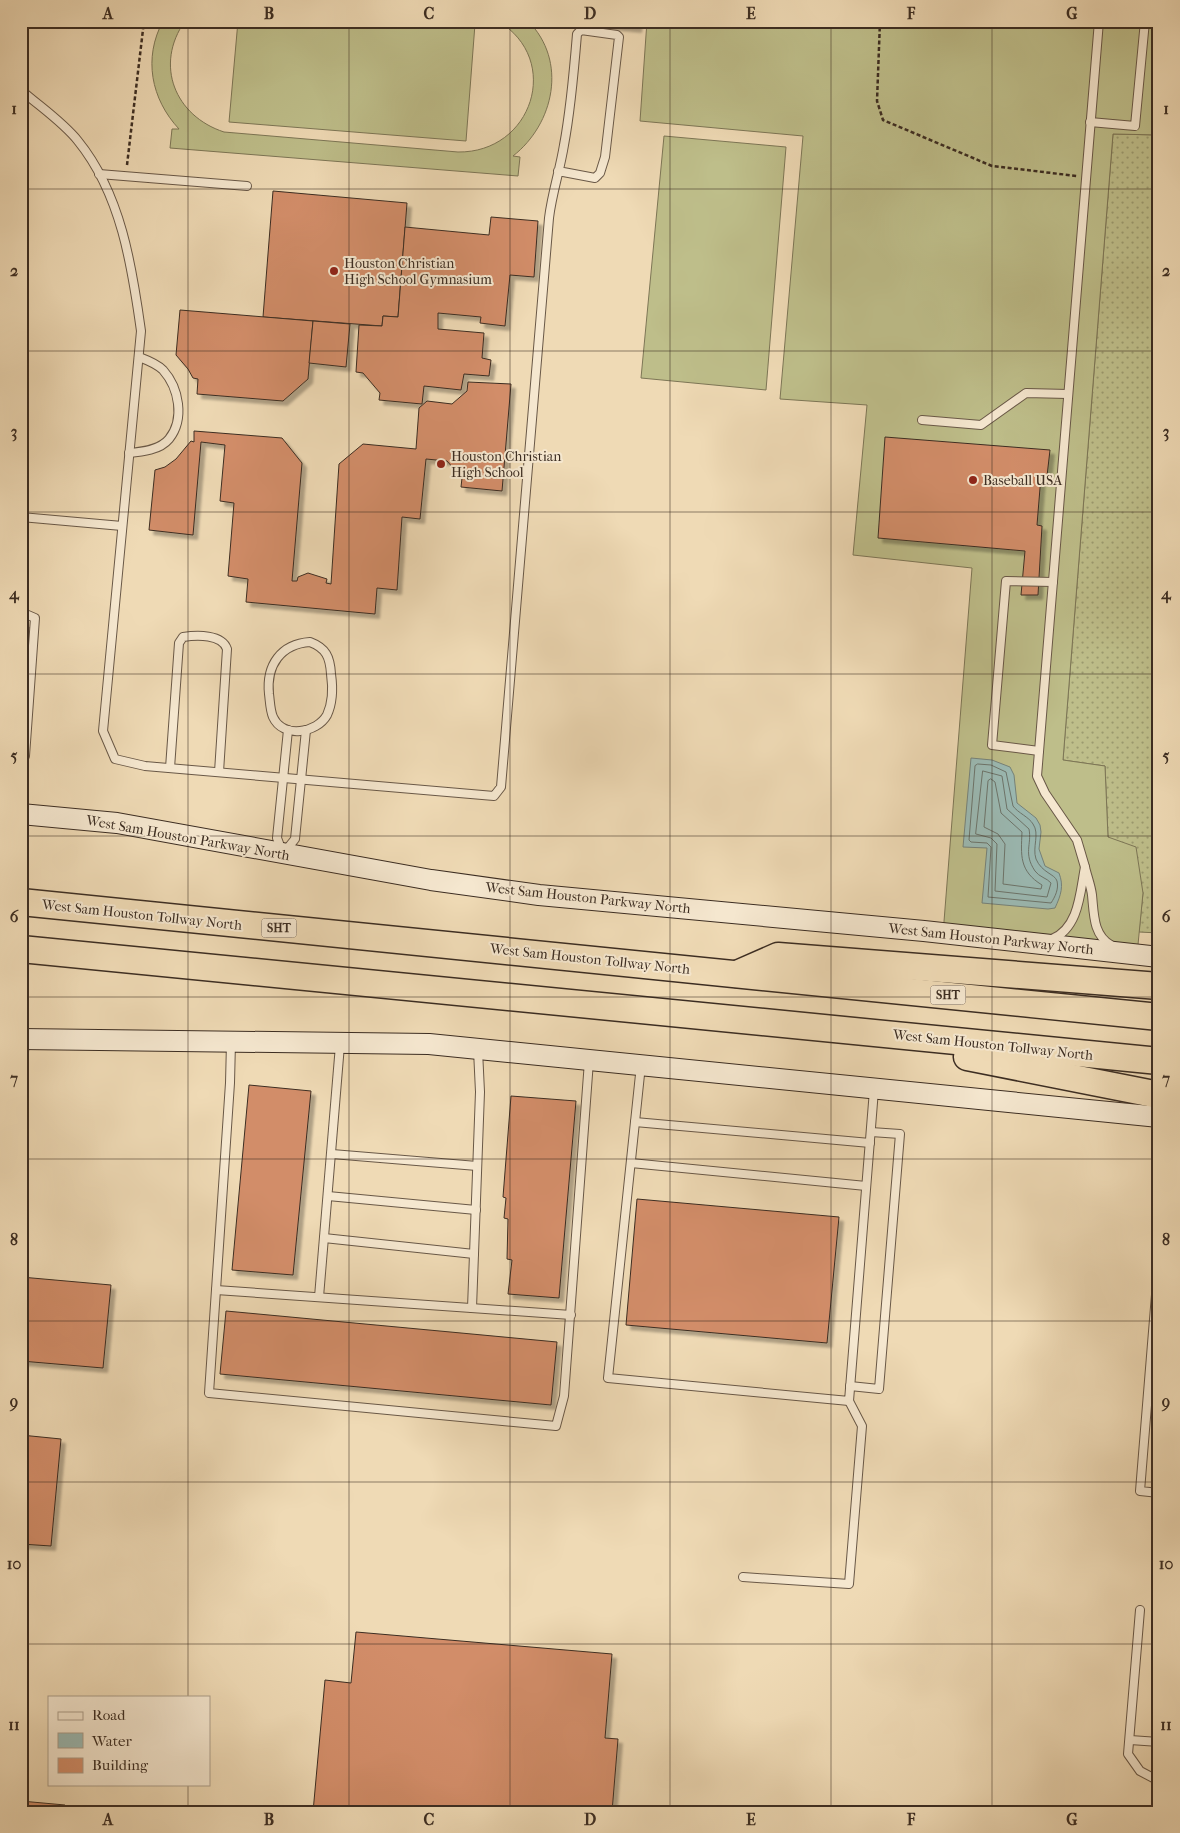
<svg xmlns="http://www.w3.org/2000/svg" width="1180" height="1833" font-family="'IM FELL French Canon',serif">
  <style>
    .grass { fill: url(#grass-dots); stroke: #7d7656 }
    .pitch { fill: #bebe8a; stroke: #7d7656 }
    .water { fill: #9bbab4; stroke: #75827a }
    .lines { fill: none; stroke-linecap: round; stroke-linejoin: round }
    .shore { stroke: #6c746b; stroke-width: 1 }
    .building { fill: #d28d69; stroke: #3c2d22; filter: url(#shadow) }
    .service-casing { stroke: #695847; stroke-width: 10 }
    .secondary-casing { stroke: #3c2d22; stroke-width: 22 }
    .motorway-casing { stroke: #3c2d22; stroke-width: 29 }
    .path { stroke: #3c2d22; stroke-width: 2.5; stroke-dasharray: 4 2.5; stroke-linecap: butt }
    .service { stroke: #f5e7cf; stroke-width: 8 }
    .secondary { stroke: #f5e7cf; stroke-width: 20 }
    .motorway { stroke: #efdab5; stroke-width: 26 }
    .grid { fill: none; stroke: #3c2d22; stroke-width: 1; stroke-opacity: 0.55 }
    .poi-dot { fill: #8f2418; stroke: #f5e7cf; stroke-width: 2 }
    .labels { text-anchor: middle; dominant-baseline: central; stroke-width: 4; stroke-linejoin: round; paint-order: stroke }
    .shield { fill: #f5e7cf; stroke: #746556; stroke-width: 1 }
    .shield-label { font-size: 12px; font-weight: bold; fill: #3c2d22 }
    .poi-label { font-size: 14px; fill: #3c2d22; stroke: #f5e7cf; text-anchor: start }
    .street-label { font-size: 14px; fill: #3c2d22; stroke: #f5e7cf }
    .neatline { fill: none; stroke: #3c2d22; stroke-width: 2 }
    .grid-label { font-size: 16px; text-anchor: middle; font-weight: bold; fill: #3c2d22 }
  </style>
  <defs>
    <pattern id="grass-dots" width="8" height="8" patternUnits="userSpaceOnUse" patternTransform="scale(1.25)"><rect width="8" height="8" fill="#bebe8a"/><path d="M2 2h.1M6 6h.1" fill="none" stroke="#9c9b70" stroke-width="1.8" stroke-linecap="round"/></pattern>
    <filter id="shadow"><feDropShadow dx="4.5" dy="4.5" stdDeviation="1" flood-color="#0004"/></filter>
  </defs>
  <rect width="100%" height="100%" fill="#efdab5"/>
  <filter id="stains"><feTurbulence type="fractalNoise" baseFrequency=".004" numOctaves="4"/><feColorMatrix values="0 0 0 0 .2 0 0 0 0 .09 0 0 0 0 .02 0 0 0 .5 -.17"/></filter>
  <radialGradient id="worn" r=".72"><stop offset=".6" stop-color="#630" stop-opacity="0"/><stop offset="1" stop-color="#630" stop-opacity=".3"/></radialGradient>
  <path class="grass" d="M1113 134 1159 135V933L1139 932 1143 893 1108 837 1105 766 1063 760Z"/>
  <g class="pitch">
    <path d="M163 21H185C154 65 175 116 224 132L458 152C532 153 563 60 498 21H528C568 61 554 124 513 156L520 157 518 176 170 148 172 129H179C151 99 143 58 163 21Z"/>
    <path d="M238 21H448L475 24 466 141 229 122Z"/>
    <path d="M647 21H1159V135L1113 134 1063 760 1105 766 1108 837 1136 847 1143 893 1137 955 943 934 972 568 853 555 867 405 780 399 803 136 640 121Z"/>
    <path d="M664 136 786 147 766 390 641 378Z"/>
  </g>
  <path class="water" d="M971 758 992 760 1010 767 1014 775 1017 803 1036 818 1040 825 1041 832 1039 849 1045 866 1059 873C1064 886 1061 895 1055 908L1048 909 982 903 987 848 963 847Z"/>
  <g class="lines">
    <g class="shore">
      <path d="M978 764 991 765 1006 772 1013 806C1018 813 1029 817 1033 824 1040 834 1032 847 1036 859 1042 873 1055 874 1057 881 1059 889 1055 897 1051 903L988 897 991 847 987 843 971 842 969 840 975 766Z"/>
      <path d="M983 771 1002 776 1007 809 1029 829C1032 845 1023 853 1035 871 1039 877 1047 878 1051 883L1047 897 995 891 997 844 991 838 976 834Z"/>
      <path d="M991 779 995 782 1001 813 1022 832C1021 855 1019 871 1042 885L1041 889 1003 884 1005 844 998 834 984 827 988 781Z"/>
    </g>
  </g>
  <g class="building">
    <path d="M608 21H638L637 28 608 25Z"/>
    <path d="M273 191 407 203 398 317 383 316 382 326 263 317Z"/>
    <path d="M491 217 538 221 534 277 510 275 505 326 480 323 481 317 438 313V329L484 333 482 358 491 360 489 376 464 374 461 390 424 386 422 404 379 400 380 393 363 373 356 372 359 325 382 326 383 316 398 317 405 227 489 235Z"/>
    <path d="M180 310 313 321 308 379 283 401 197 394 198 379 193 378 188 369 176 355Z"/>
    <path d="M313 321 350 324 346 367 309 363Z"/>
    <path d="M468 382 511 384 502 491 461 487 462 478 447 461 426 459 420 519 402 517 397 590 377 588 375 614 246 602 248 579 228 576 234 503 220 501 225 445 201 442 193 535 149 530 155 470 165 467 176 459 191 441 194 442V431L282 438 302 463 292 581H297L298 577 308 573 327 579 326 583 331 584 339 464 363 444 416 449 419 408 427 401 452 404 467 391Z"/>
    <path d="M885 437 1050 450 1047 476H1041L1037 525 1042 526 1038 595H1021L1025 551 878 538Z"/>
    <path d="M21 626 29 627 25 658H22L21 665Z"/>
    <path d="M249 1085 311 1091 293 1275 232 1270Z"/>
    <path d="M511 1096 576 1101 559 1298 508 1294 512 1260 507 1259 508 1219 504 1218 506 1198 503 1197Z"/>
    <path d="M637 1199 839 1217 827 1343 626 1325Z"/>
    <path d="M21 1277 111 1285 103 1368 21 1361Z"/>
    <path d="M226 1311 557 1342 551 1405 220 1374Z"/>
    <path d="M21 1435 61 1439 51 1546 21 1544Z"/>
    <path d="M356 1632 612 1654 605 1738 618 1739 612 1812H313L325 1680 351 1683Z"/>
    <path d="M21 1801 65 1805V1812H21Z"/>
  </g>
  <g class="lines">
    <g class="service-casing">
      <g id="service">
        <path d="M21 90C39 106 63 122 78 141 121 194 132 266 141 331L103 731 115 759 145 766 494 796 501 787 549 218C552 193 560 170 564 145 571 108 574 71 577 34L581 30 617 35 619 37 605 157 600 173 595 178 558 171"/>
        <path d="M1090 122 1135 126 1145 21"/>
        <path d="M99 174 247 186"/>
        <path d="M922 420 981 425 1026 393 1068 394"/>
        <path d="M129 453C142 452 160 450 169 439 185 419 179 388 163 370 157 364 147 360 139 357"/>
        <path d="M21 517 122 526"/>
        <path d="M21 612 35 618 25 756H21"/>
        <path d="M310 642C326 648 330 657 331 674 333 688 333 702 327 715 317 733 283 739 273 717 270 710 270 701 269 694 266 665 281 644 310 642Z"/>
        <path d="M288 730 277 838 283 854 295 839 306 730"/>
        <path d="M1039 751 992 745 1006 581 1053 582"/>
        <path d="M170 768 179 643 183 637C197 635 222 634 227 649L219 772"/>
        <path d="M1085 867 1077 840 1045 793 1037 776 1099 21"/>
        <path d="M1052 939C1079 928 1080 893 1085 867 1087 876 1091 886 1092 895 1094 914 1093 935 1111 945"/>
        <path d="M231 1042 230 1083 209 1393 556 1426 564 1396 589 1061"/>
        <path d="M641 1065 608 1378 849 1401 874 1090"/>
        <path d="M21 1087 25 1040"/>
        <path d="M635 1122 870 1143"/>
        <path d="M332 1154 477 1166"/>
        <path d="M631 1163 866 1186"/>
        <path d="M328 1196 476 1210"/>
        <path d="M324 1238 474 1254"/>
        <path d="M1159 1258 1140 1491 1159 1493"/>
        <path d="M216 1290 571 1315"/>
        <path d="M319 1297 340 1045"/>
        <path d="M472 1308 480 1092 478 1050"/>
        <path d="M850 1386 879 1389 900 1134 871 1132"/>
        <path d="M743 1577 849 1584 862 1426 849 1401"/>
        <path d="M1140 1610 1128 1754 1140 1771 1159 1781"/>
        <path d="M1130 1740 1159 1742"/>
      </g>
    </g>
    <g class="secondary-casing">
      <g id="secondary">
        <path d="M21 814 117 823 431 880 539 895 924 931 1159 957"/>
        <path d="M21 1039 429 1044 1159 1117"/>
      </g>
    </g>
    <g class="motorway-casing">
      <g id="motorway">
        <path d="M21 902 1159 1017"/>
        <path d="M21 949 1159 1061"/>
        <path d="M737 974 778 956 1159 986"/>
        <path d="M967 1057 1159 1095"/>
      </g>
    </g>
    <g class="path">
      <path d="M880 21 877 101 883 120 992 166 1077 176"/>
      <path d="M127 165 144 21"/>
    </g>
    <use href="#service" class="service"/>
    <use href="#secondary" class="secondary"/>
    <use href="#motorway" class="motorway"/>
  </g>
  <path class="grid" d="M188 21V1697M349 21V1812M510 21V1812M670 21V1812M831 21V1812M992 21V1812M21 189H1159M21 351H1159M21 512H1159M21 674H1159M21 836H1159M21 997H1159M21 1159H1159M21 1321H1159M21 1482H1159M21 1644H1159M188 1784V1812"/>
  <g class="poi-dot">
    <circle cx="334" cy="271" r="5"/>
    <circle cx="441" cy="464" r="5"/>
    <circle cx="973" cy="480" r="5"/>
  </g>
  <g class="labels">
    <g class="shield">
      <rect x="261.5" y="918.5" width="35" height="19" rx="4"/>
      <rect x="930.5" y="985.5" width="35" height="19" rx="4"/>
    </g>
    <g class="shield-label">
      <text x="279" y="928">SHT</text>
      <text x="948" y="995">SHT</text>
    </g>
    <g class="poi-label">
      <text x="344" y="263">Houston Christian<tspan x="344" dy="16">High School Gymnasium</tspan></text>
      <text x="451" y="456">Houston Christian<tspan x="451" dy="16">High School</tspan></text>
      <text x="983" y="480">Baseball USA</text>
    </g>
    <g class="street-label">
      <text transform="translate(188 838) rotate(10)">West Sam Houston Parkway North</text>
      <text transform="translate(588 898) rotate(6)">West Sam Houston Parkway North</text>
      <text transform="translate(142 915) rotate(6)">West Sam Houston Tollway North</text>
      <text transform="translate(991 939) rotate(6)">West Sam Houston Parkway North</text>
      <text transform="translate(590 959) rotate(6)">West Sam Houston Tollway North</text>
      <text transform="translate(993 1045) rotate(6)">West Sam Houston Tollway North</text>
    </g>
  </g>
  <rect width="1180" height="1833" fill="none" stroke="#efdab5" stroke-width="55"/>
  <rect x="48" y="1696" width="162" height="90" fill="#f5e7cf" stroke="#ab9d8a"/>
  <rect x="58" y="1712" width="25" height="8" fill="#f5e7cf" stroke="#ab9d8a"/>
  <text x="92" y="1720" font-size="15" fill="#3c2d22">Road</text>
  <rect x="58" y="1733" width="25" height="15" fill="#9bbab4" stroke="#ab9d8a"/>
  <text x="92" y="1746" font-size="15" fill="#3c2d22">Water</text>
  <rect x="58" y="1758" width="25" height="15" fill="#d28d69" stroke="#ab9d8a"/>
  <text x="92" y="1770" font-size="15" fill="#3c2d22">Building</text>
  <rect x="28" y="28" width="1124" height="1778" class="neatline"/>
  <g class="grid-label">
    <text x="108" y="19">A</text>
    <text x="269" y="19">B</text>
    <text x="429" y="19">C</text>
    <text x="590" y="19">D</text>
    <text x="751" y="19">E</text>
    <text x="911" y="19">F</text>
    <text x="1072" y="19">G</text>
    <text x="14" y="114">1</text>
    <text x="1166" y="114">1</text>
    <text x="14" y="276">2</text>
    <text x="1166" y="276">2</text>
    <text x="14" y="437">3</text>
    <text x="1166" y="437">3</text>
    <text x="14" y="599">4</text>
    <text x="1166" y="599">4</text>
    <text x="14" y="761">5</text>
    <text x="1166" y="761">5</text>
    <text x="14" y="922">6</text>
    <text x="1166" y="922">6</text>
    <text x="14" y="1084">7</text>
    <text x="1166" y="1084">7</text>
    <text x="14" y="1245">8</text>
    <text x="1166" y="1245">8</text>
    <text x="14" y="1407">9</text>
    <text x="1166" y="1407">9</text>
    <text x="14" y="1569">10</text>
    <text x="1166" y="1569">10</text>
    <text x="14" y="1730">11</text>
    <text x="1166" y="1730">11</text>
    <text x="108" y="1825">A</text>
    <text x="269" y="1825">B</text>
    <text x="429" y="1825">C</text>
    <text x="590" y="1825">D</text>
    <text x="751" y="1825">E</text>
    <text x="911" y="1825">F</text>
    <text x="1072" y="1825">G</text>
  </g>
  <rect width="100%" height="100%" filter="url(#stains)"/>
  <rect width="100%" height="100%" fill="url(#worn)"/>
</svg>
